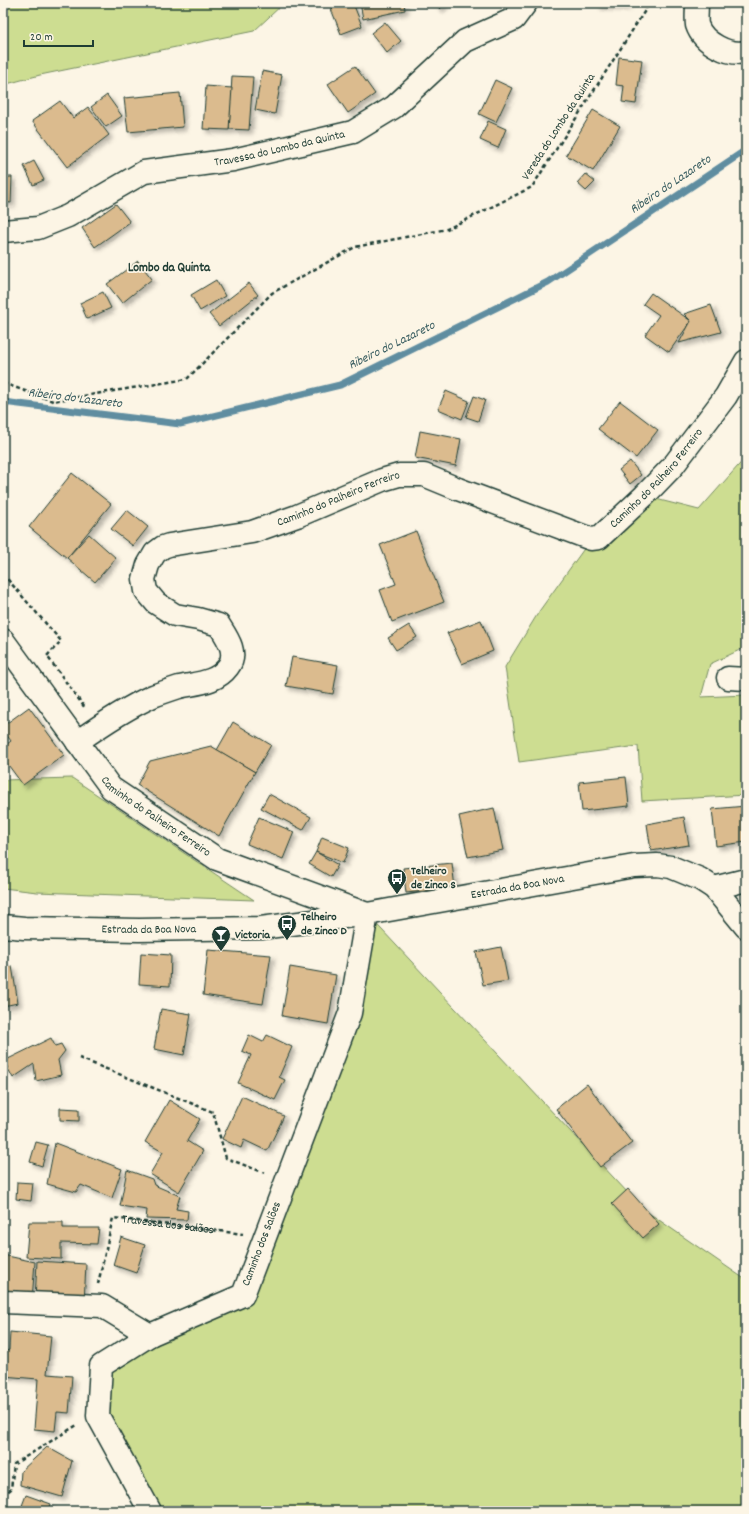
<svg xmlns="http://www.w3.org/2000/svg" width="749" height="1514" font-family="Dekko,sans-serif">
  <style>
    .green { fill: #cddd91; stroke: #768d62 }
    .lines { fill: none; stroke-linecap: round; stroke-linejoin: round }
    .stream { stroke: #5f8da0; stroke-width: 7 }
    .building { fill: #dbbb8e; stroke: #1f3d34; filter: url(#shadow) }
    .minor-casing { stroke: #1f3d34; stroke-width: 25 }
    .major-casing { stroke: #1f3d34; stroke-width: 25 }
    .path { stroke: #1f3d34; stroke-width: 2.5; stroke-dasharray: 4 3; stroke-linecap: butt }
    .minor { stroke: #fcf5e5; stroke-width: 22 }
    .major { stroke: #fcf5e5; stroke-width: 22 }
    .labels { text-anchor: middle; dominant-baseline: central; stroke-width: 3.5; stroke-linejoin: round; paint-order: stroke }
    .street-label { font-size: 12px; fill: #1f3d34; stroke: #fcf5e5 }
    .poi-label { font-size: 12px; font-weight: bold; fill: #1f3d34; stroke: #fcf5e5; text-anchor: start }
    .water-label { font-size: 13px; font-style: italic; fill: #3a5e61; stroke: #fcf5e5 }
    .neighbourhood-label { font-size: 13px; font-weight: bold; fill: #1f3d34; stroke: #fcf5e5 }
  </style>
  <defs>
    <filter id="shadow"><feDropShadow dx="3.5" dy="3.5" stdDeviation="2" flood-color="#0004"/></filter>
  </defs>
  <rect width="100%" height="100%" fill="#fcf5e5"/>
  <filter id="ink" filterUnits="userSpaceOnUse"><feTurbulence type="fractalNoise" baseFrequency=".025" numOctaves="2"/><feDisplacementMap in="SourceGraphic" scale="8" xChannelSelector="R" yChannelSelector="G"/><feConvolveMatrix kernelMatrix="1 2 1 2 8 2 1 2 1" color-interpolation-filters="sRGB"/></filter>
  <g filter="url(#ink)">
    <g class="green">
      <path d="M3 3H284L254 31 40 75 3 85Z"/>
      <path d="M746 457V647L710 664 701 697 746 695V795L642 801 638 746 519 762 505 667 540 610 591 539 644 496 699 510Z"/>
      <path d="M72 778 254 900 37 892 3 888V780Z"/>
      <path d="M367 914 643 1209 746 1280V1511H150L98 1413 101 1366 243 1295 350 1013Z"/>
    </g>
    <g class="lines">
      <path class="stream" d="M3 402 180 424 340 385 548 282 746 150"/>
    </g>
    <g class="building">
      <path d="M345 3H353L362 26 341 34 331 9Z"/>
      <path d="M360 3H404L405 10 363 19Z"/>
      <path d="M434 3H446L440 9Z"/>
      <rect x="598" y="3" width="28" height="3"/>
      <path d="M385 22 401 41 387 53 371 33Z"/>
      <path d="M619 57 642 60 636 104 622 102 624 86 616 85Z"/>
      <path d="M355 66 375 94 348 113 328 84Z"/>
      <path d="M262 71 282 75 275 114 255 110Z"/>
      <path d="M232 76 253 77 249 130 229 129Z"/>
      <path d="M495 80 512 88 496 122 479 114Z"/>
      <path d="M206 86 232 88 229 130 203 129Z"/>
      <path d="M180 93 183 127 128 132 124 98Z"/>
      <path d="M107 95 122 116 106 127 91 107Z"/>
      <path d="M60 101 73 118 88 107 109 135 67 167 32 121Z"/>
      <path d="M593 110 620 126 593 171 566 155Z"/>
      <path d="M488 121 506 129 498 148 480 140Z"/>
      <path d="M34 161 44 180 33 185 24 166Z"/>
      <path d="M585 174 595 182 586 191 577 183Z"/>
      <path d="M3 177H12L11 203 3 202Z"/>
      <path d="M116 204 130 222 95 247 82 228Z"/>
      <path d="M138 261 152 279 122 303 107 284Z"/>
      <path d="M216 280 225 296 200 311 191 295Z"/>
      <path d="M249 283 258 295 219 326 209 314Z"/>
      <path d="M103 292 111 308 87 319 80 303Z"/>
      <path d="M651 293 691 321 669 352 645 335 659 315 643 304Z"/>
      <path d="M711 305 721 332 679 343 691 321 684 314Z"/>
      <path d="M446 391 469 401 462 419 438 409Z"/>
      <path d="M474 396 485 400 478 421 466 417Z"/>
      <path d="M620 401 658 430 636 458 598 429Z"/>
      <path d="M420 431 461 439 456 466 415 458Z"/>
      <path d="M630 461 641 475 630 484 619 470Z"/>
      <path d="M72 473 111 504 67 558 29 527Z"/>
      <path d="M127 510 148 527 133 546 111 529Z"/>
      <path d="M416 531 444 602 392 622 380 590 396 584 380 545Z"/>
      <path d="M89 534 116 558 95 582 67 558Z"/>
      <path d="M481 620 493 651 462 664 447 633Z"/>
      <path d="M409 625 417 637 396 650 388 638Z"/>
      <path d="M292 657 338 665 333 694 286 686Z"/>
      <path d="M29 707 64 755 23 785 3 758V747L11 741 3 730V726Z"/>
      <path d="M233 722 271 745 255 772 217 750Z"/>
      <path d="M211 746 255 772 219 836 137 785 150 761Z"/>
      <path d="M626 777 629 806 582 811 579 782Z"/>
      <path d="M269 794 311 817 303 830 261 808Z"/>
      <path d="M746 806V842L716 846 712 809Z"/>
      <path d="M494 808 503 850 468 857 459 816Z"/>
      <path d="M259 817 294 832 283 859 247 844Z"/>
      <path d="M684 817 689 845 651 851 647 824Z"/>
      <path d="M322 837 349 848 343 863 316 852Z"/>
      <path d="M316 852 338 865 331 877 309 864Z"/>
      <path d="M452 863 455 888 406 893 403 868Z"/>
      <path d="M501 947 508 981 483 985 476 952Z"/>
      <path d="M208 950 271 955 263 1004 203 995Z"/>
      <path d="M141 953 171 955 170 986 139 984Z"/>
      <path d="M12 966 18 1003 3 1006V968Z"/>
      <path d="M290 967 336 975 328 1024 282 1016Z"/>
      <path d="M161 1009 191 1014 184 1055 154 1049Z"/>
      <path d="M249 1035 263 1042 267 1035 292 1047 279 1077 285 1080 275 1100 238 1083 251 1055 242 1051Z"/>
      <path d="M51 1038 55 1046 61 1044 65 1051 58 1060 61 1075 36 1081 34 1064 13 1078 4 1061Z"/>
      <path d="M587 1084 632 1143 600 1167 556 1109Z"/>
      <path d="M242 1096 284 1116 267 1151 244 1140 241 1148 222 1139Z"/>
      <path d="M169 1100 200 1119 187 1141 203 1151 179 1192 150 1174 163 1152 145 1142Z"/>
      <path d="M60 1108 79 1109V1121L60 1120Z"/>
      <path d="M36 1142 48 1145 42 1166 30 1162Z"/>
      <path d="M55 1143 122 1169 112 1198 81 1185 76 1192 47 1184Z"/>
      <path d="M127 1170 152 1179 154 1185 180 1196 176 1209 188 1211 187 1220 146 1219 147 1210 120 1206Z"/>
      <path d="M17 1182 33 1183 31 1201 16 1199Z"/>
      <path d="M628 1189 659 1224 643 1238 612 1204Z"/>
      <path d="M29 1222H63V1228H99L97 1244 61 1243V1259L26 1257Z"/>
      <path d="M121 1237 145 1245 136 1273 113 1265Z"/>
      <path d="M3 1255 35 1262 32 1300 3 1290Z"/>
      <path d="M37 1261 86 1264 84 1303 35 1300Z"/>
      <path d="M10 1332 51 1336 47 1374 72 1376 69 1413 57 1412 55 1431 34 1429 38 1379 3 1376V1352L9 1350Z"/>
      <path d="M47 1447 72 1461 62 1497 20 1485 21 1471Z"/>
      <path d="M26 1495 51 1504 49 1511H20Z"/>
    </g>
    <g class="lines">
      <g class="minor-casing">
        <g id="minor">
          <path d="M697 3C697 10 696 19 697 25 703 43 729 56 746 52"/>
          <path id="s2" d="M3 231 38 228 68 216 144 172 233 160 353 132 394 107 465 41 514 19 526 3"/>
          <path id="s3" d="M3 640 111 788 217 859 367 914 350 1013 243 1295 150 1335 101 1366 98 1416 150 1511"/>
          <path d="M728 678 746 679"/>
          <path id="s4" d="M77 742C101 725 126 708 153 696 161 693 170 690 179 687 197 683 216 683 228 667 239 653 226 636 219 625L198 619 175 615 156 603 146 591 144 579 148 565 155 553 163 547 169 545 252 532 297 516 382 480 399 475H424L458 489 591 539 599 538 644 496 673 466 726 396 746 361"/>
          <path d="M714 888 746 880"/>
          <path d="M3 1302 102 1306 150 1335"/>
        </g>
      </g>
      <g class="major-casing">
        <g id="major">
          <path id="s5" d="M3 926 24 928 139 930 261 928 367 914 634 866 657 865 671 867 700 879 714 888 746 927"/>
        </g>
      </g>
      <g class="path">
        <path d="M3 383 53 401 187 379 272 293 355 247 447 229 532 187 646 9 647 3"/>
        <path d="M3 574 61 641 47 656 85 708"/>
        <path d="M79 1058 213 1112 226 1158 265 1173"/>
        <path id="s1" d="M98 1284 113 1218 243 1234"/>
        <path d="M3 1496 11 1489 14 1464 77 1425"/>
      </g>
      <use href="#minor" class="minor"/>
      <use href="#major" class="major"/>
    </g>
  </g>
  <defs>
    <g id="bus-pin" transform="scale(1)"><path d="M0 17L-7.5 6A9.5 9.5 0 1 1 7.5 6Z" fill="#1f3d34" stroke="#fcf5e5"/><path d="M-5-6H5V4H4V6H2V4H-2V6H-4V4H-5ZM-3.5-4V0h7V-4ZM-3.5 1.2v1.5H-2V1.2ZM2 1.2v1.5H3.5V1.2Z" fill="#fff"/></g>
    <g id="bar-pin" transform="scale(1)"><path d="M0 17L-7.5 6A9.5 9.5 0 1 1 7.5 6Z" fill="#1f3d34" stroke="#fcf5e5"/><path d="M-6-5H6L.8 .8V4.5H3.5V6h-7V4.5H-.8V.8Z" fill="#fff"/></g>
  </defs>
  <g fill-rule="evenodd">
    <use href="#bus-pin" x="397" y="878"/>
    <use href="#bus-pin" x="287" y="924"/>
    <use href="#bar-pin" x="221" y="935"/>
  </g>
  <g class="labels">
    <g class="street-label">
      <text transform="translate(559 127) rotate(-57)">Vereda do Lombo da Quinta</text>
      <text stroke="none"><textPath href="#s2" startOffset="293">Travessa do Lombo da Quinta</textPath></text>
      <text stroke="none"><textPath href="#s4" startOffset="894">Caminho do Palheiro Ferreiro</textPath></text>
      <text stroke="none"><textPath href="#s4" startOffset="534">Caminho do Palheiro Ferreiro</textPath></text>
      <text stroke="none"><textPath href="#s3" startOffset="236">Caminho do Palheiro Ferreiro</textPath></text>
      <text stroke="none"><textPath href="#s5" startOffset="518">Estrada da Boa Nova</textPath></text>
      <text stroke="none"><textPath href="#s5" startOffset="146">Estrada da Boa Nova</textPath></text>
      <text stroke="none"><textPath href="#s1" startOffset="123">Travessa dos Salões</textPath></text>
      <text transform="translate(262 1244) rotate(-69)">Caminho dos Salões</text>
    </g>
    <g class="poi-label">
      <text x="411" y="871">Telheiro<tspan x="411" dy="14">de Zinco S</tspan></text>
      <text x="301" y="917">Telheiro<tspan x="301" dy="14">de Zinco D</tspan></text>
      <text x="235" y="935">Victoria</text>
    </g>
    <g class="water-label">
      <text transform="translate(671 185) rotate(-34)">Ribeiro do Lazareto</text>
      <text transform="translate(392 346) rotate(-26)">Ribeiro do Lazareto</text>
      <text transform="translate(75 399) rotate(7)">Ribeiro do Lazareto</text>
    </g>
    <g class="neighbourhood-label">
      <text x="169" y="268">Lombo da Quinta</text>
    </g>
  </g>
  <rect width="749" height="1514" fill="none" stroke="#fcf5e5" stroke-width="16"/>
  <rect x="8" y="8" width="733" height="1498" fill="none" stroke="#1f3d34" stroke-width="1.5" filter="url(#ink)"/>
  <path d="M24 40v6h69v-6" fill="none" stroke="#1f3d34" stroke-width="2"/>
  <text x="30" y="40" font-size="12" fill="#1f3d34" stroke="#fcf5e5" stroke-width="3" paint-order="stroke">20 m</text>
</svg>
